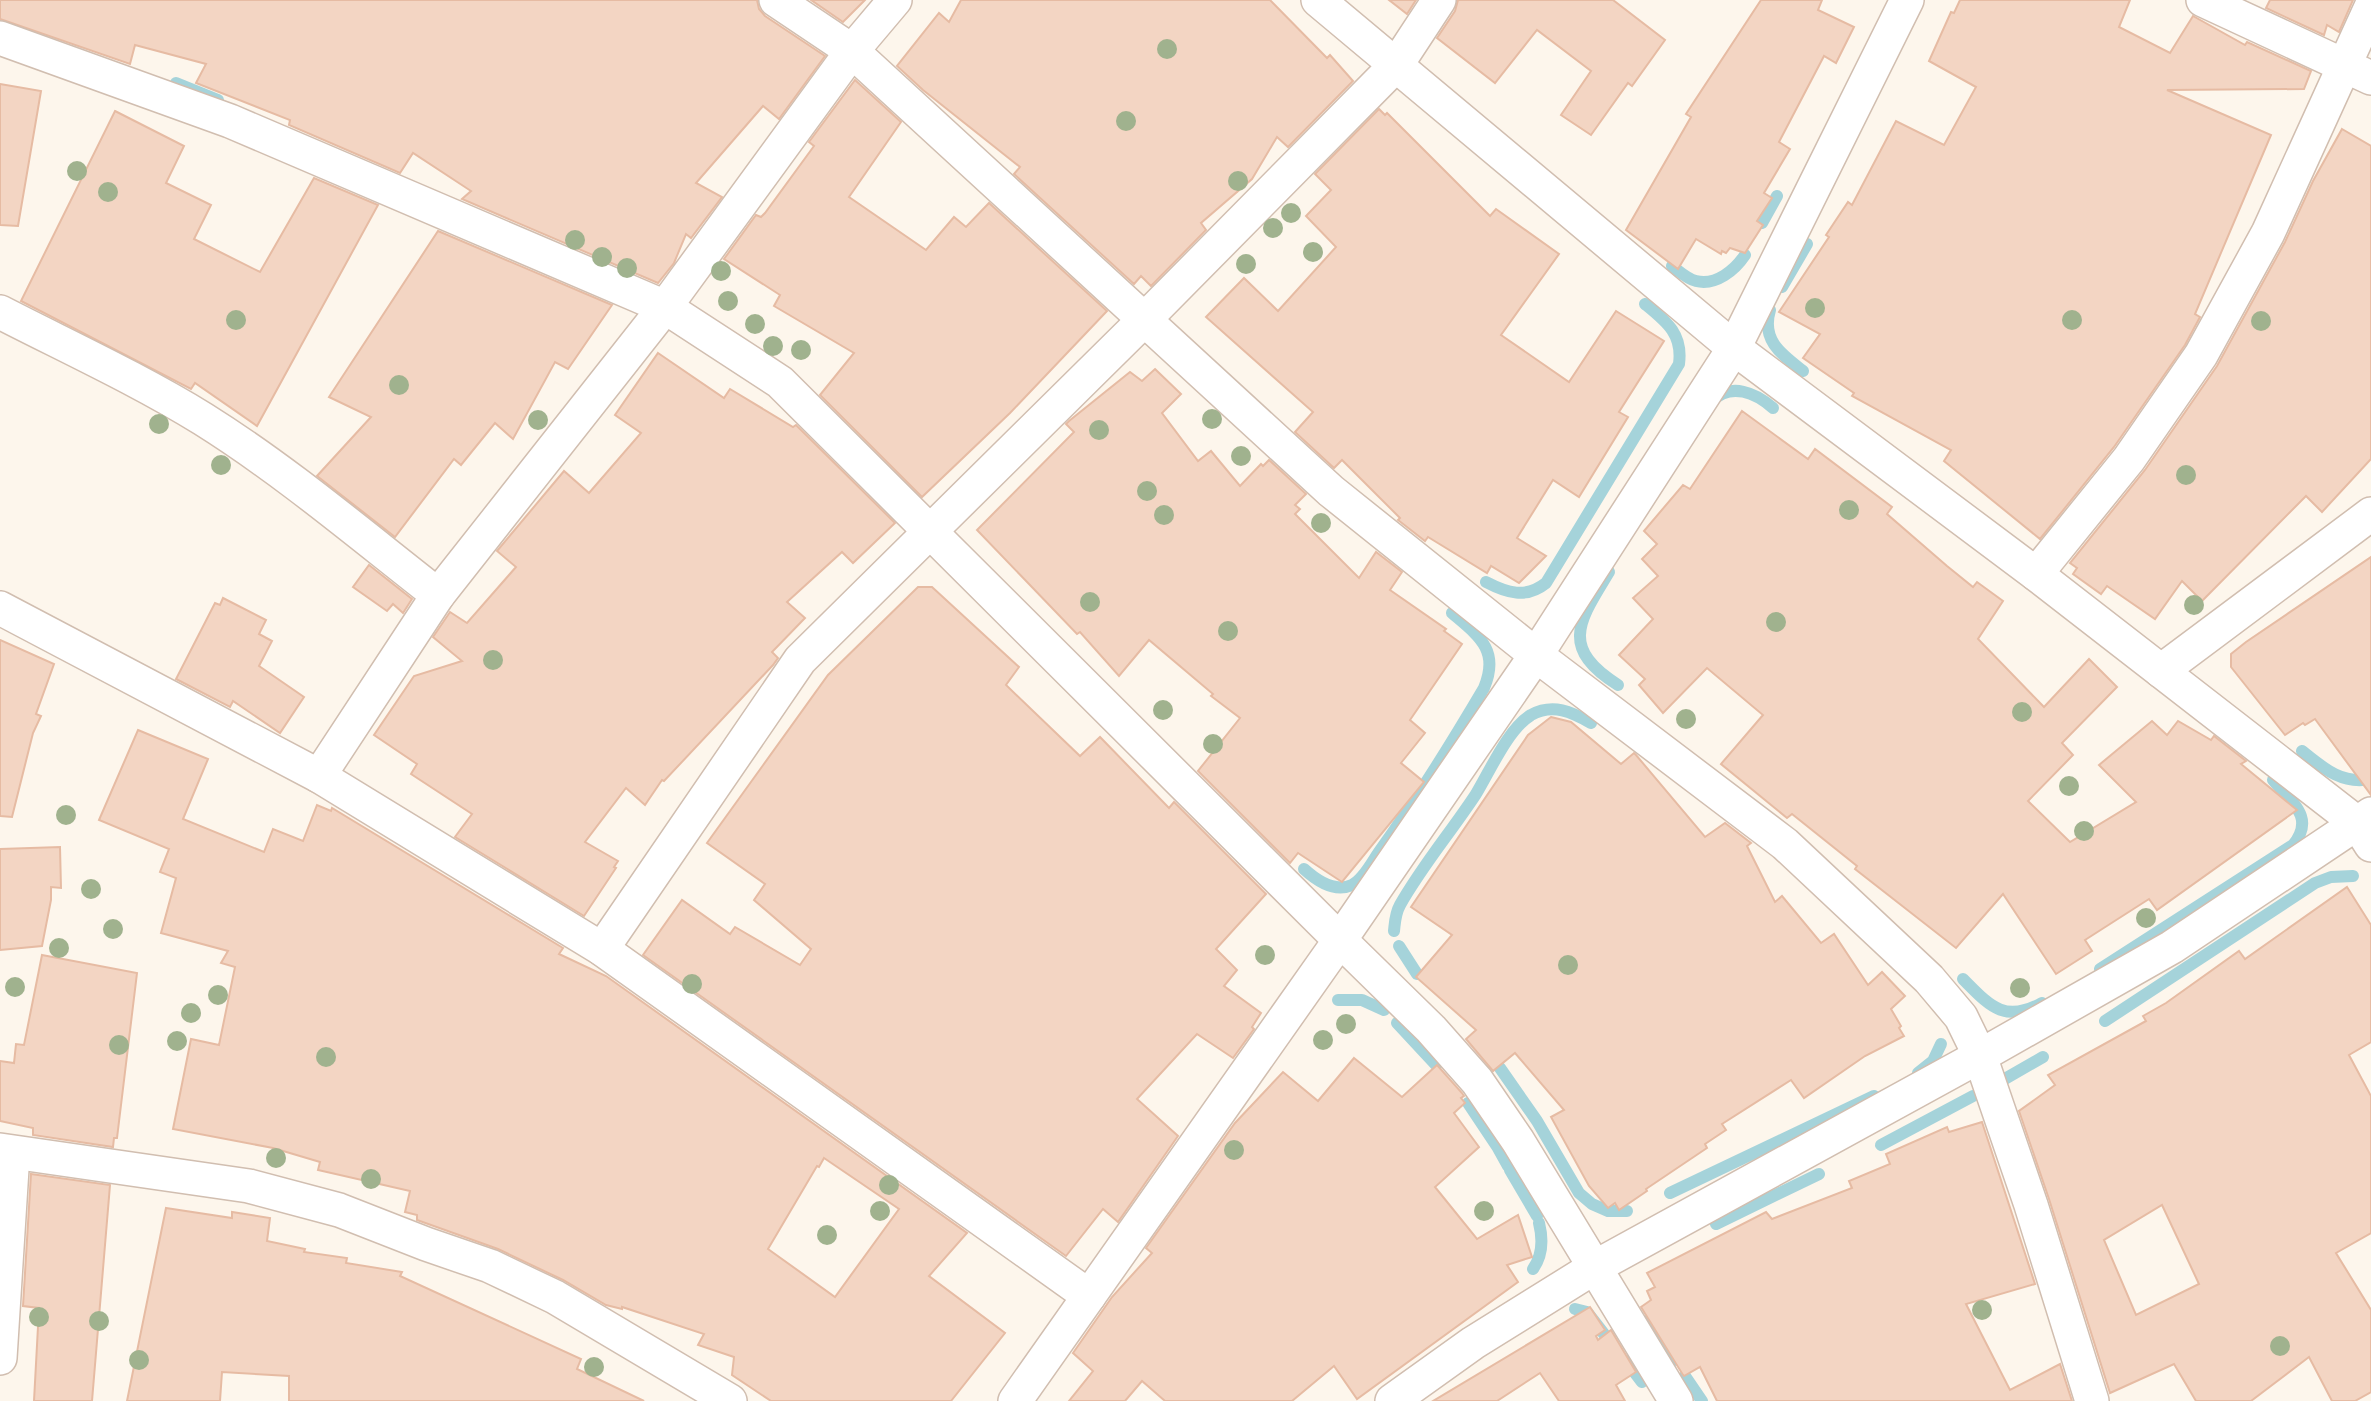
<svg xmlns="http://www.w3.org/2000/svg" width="2371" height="1401" font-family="'Alegreya Sans',sans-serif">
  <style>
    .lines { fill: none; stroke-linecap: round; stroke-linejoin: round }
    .stream { stroke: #a5d3da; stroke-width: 12 }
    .building { fill: #f3d5c3; stroke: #e6bba3; stroke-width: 2; fill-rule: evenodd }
    .minor-casing { stroke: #d1beb0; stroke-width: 36 }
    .minor { stroke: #fff; stroke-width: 33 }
    .tree { fill: #a0b28e }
  </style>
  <rect width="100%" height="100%" fill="#fdf6ec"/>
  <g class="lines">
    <g class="stream">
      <path d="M176 83 218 100"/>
      <path d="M1762 223 1777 196"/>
      <path d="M1672 266C1679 271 1687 279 1696 281 1716 286 1735 270 1745 255"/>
      <path d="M1782 287 1807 244"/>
      <path d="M1770 310C1761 340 1781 354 1803 371"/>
      <path d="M1712 401C1731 382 1756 393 1773 408"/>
      <path d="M1609 572C1580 620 1558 647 1618 685"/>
      <path d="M1486 582C1507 593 1526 599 1546 583L1679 364C1683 334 1667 322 1645 304"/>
      <path d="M2302 751C2323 768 2342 785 2371 779"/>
      <path d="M1304 869C1316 880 1334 893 1352 885 1364 879 1372 862 1379 852 1417 799 1451 744 1484 688 1500 650 1479 636 1452 613"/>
      <path d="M1394 931C1395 922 1395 914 1400 905 1422 866 1451 832 1476 794 1490 771 1508 729 1531 715 1553 703 1572 712 1591 723"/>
      <path d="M1399 946 1417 974"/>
      <path d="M2100 969 2293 845C2316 817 2291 802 2273 780"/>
      <path d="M1963 979C1989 1005 2004 1024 2042 1003"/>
      <path d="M1338 1000H1362L1384 1010"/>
      <path d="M2105 1021 2315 883 2331 877 2353 876"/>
      <path d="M1397 1023 1436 1065"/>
      <path d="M1500 1068 1537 1121 1579 1193 1592 1204 1608 1211H1627"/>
      <path d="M1918 1073 1933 1061 1941 1044"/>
      <path d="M1998 1089 1996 1084 2043 1057"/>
      <path d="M1468 1103 1498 1148 1508 1166"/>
      <path d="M1881 1145 1973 1096"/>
      <path d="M1510 1170 1537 1216"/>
      <path d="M1670 1193 1874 1096"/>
      <path d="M1716 1224 1819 1174"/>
      <path d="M1533 1269C1543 1255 1543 1239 1539 1223"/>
      <path d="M1575 1309 1587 1312 1604 1334"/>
      <path d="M1648 1321 1674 1360"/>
      <path d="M1626 1361 1642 1382"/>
      <path d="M1685 1376 1702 1401"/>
    </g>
  </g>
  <g class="building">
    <path d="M0 0H757L759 9 765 16 825 56 779 119 763 106 696 183 722 197 691 238 686 234 674 263 658 283 462 199 471 191 413 153 400 173 289 125 290 120 196 83 206 64 135 45 130 64 0 19Z"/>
    <path d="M811 0H865L843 22Z"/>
    <path d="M961 0H1270L1327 58 1330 55 1353 81 1288 147 1277 137 1252 179 1201 223 1206 230 1151 286 1141 276 1134 284 1014 174 1020 167 923 90 897 66 939 13 949 22Z"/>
    <path d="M1389 0H1416L1407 14Z"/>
    <path d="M1458 0H1613L1665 40 1632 86 1628 83 1591 135 1561 115 1591 71 1537 30 1495 83 1437 38 1455 11Z"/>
    <path d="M1761 0H1822L1818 10 1854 27 1836 63 1824 56 1779 142 1790 149 1764 193 1772 198 1757 221 1763 225 1745 253 1730 248 1726 253 1722 251 1721 254 1696 239 1678 269 1626 230 1691 117 1686 114Z"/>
    <path d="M1960 0H2130L2119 27 2170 53 2193 16 2245 45 2247 42 2311 71 2304 89 2167 90 2271 135 2195 314 2200 317 2185 345 2114 447 2040 539 1944 461 1951 450 1852 396 1854 393 1803 358 1820 334 1779 312 1829 237 1826 235 1848 202 1852 205 1896 121 1944 145 1976 87 1929 61 1951 12 1954 13Z"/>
    <path d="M2270 0H2353L2339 32 2327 25 2324 35 2266 8Z"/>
    <path d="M855 80 901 122 849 197 926 250 954 217 966 227 989 203 1107 311 1010 413 922 497 820 395 854 353 774 306 780 295 724 259 756 215 761 217 765 213 814 146 809 142Z"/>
    <path d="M0 84 41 91 18 226 0 225Z"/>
    <path d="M1379 109 1385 115 1387 113 1490 216 1496 209 1559 254 1501 335 1569 382 1616 311 1664 341 1619 412 1628 417 1579 497 1553 480 1517 538 1546 556 1519 583 1491 566 1487 573 1428 537 1425 541 1398 520 1400 518 1342 460 1334 468 1295 432 1313 412 1206 317 1244 278 1278 311 1336 247 1306 216 1331 190 1315 174Z"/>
    <path d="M115 111 184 146 166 183 211 205 194 239 260 272 314 178 378 205 257 426 195 383 191 389 21 301Z"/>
    <path d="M2342 129 2371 146V459L2322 512 2306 496 2202 601 2182 581 2155 619 2107 586 2101 594 2073 574 2077 568 2070 563 2145 470 2217 366 2285 242 2313 181Z"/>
    <path d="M438 231 612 305 568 369 555 362 513 439 495 423 461 465 454 459 395 537 317 476 371 417 329 397Z"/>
    <path d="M658 353 724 398 730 389 793 427 796 425 895 523 853 563 842 552 787 602 805 618 772 652 778 658 773 665 664 781 662 780 645 805 626 788 585 842 618 861 614 867 616 868 584 916 455 837 472 814 411 774 417 764 374 735 414 676 462 661 433 637 450 612 467 623 516 567 497 551 564 471 589 493 641 433 615 415Z"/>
    <path d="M1155 369 1181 394 1162 413 1198 461 1211 451 1240 486 1261 464 1263 466 1269 460 1306 494 1295 505 1300 509 1295 514 1359 578 1376 552 1402 572 1390 590 1446 629 1444 631 1462 644 1410 720 1425 733 1401 763 1424 782 1342 882 1298 853 1290 863 1198 771 1240 718 1211 696 1213 694 1149 640 1119 676 1080 632 1077 634 977 530 1074 432 1066 424 1069 421 1130 372 1142 381Z"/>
    <path d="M1742 411 1808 459 1815 449 1892 507 1887 514 1947 566 1973 587 1977 582 2003 601 1978 639 2044 707 2089 659 2117 687 2062 743 2073 755 2028 801 2070 842 2136 802 2099 765 2152 721 2167 735 2178 721 2211 740 2214 736 2246 761 2241 764 2297 810 2157 910 2149 899 2085 940 2092 951 2056 974 2003 894 1956 948 1855 869 1857 866 1792 814 1787 818 1721 764 1763 715 1707 668 1663 713 1639 685 1645 679 1619 655 1653 619 1633 598 1658 576 1642 559 1657 544 1644 531 1683 485 1690 489Z"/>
    <path d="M2371 557V795L2315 719 2305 725 2303 723 2285 735 2231 667V654L2246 642Z"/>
    <path d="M369 565 412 599 403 613 393 604 387 611 353 587Z"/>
    <path d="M918 587H932L1019 667 1006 685 1080 756 1100 737 1169 808 1174 802 1266 894 1216 949 1237 970 1224 986 1261 1013 1252 1027 1254 1029 1233 1058 1197 1034 1137 1099 1178 1136 1118 1222 1103 1209 1066 1256 643 955 682 900 730 934 735 927 800 965 811 949 754 900 765 884 707 843 828 675Z"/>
    <path d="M223 598 266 620 259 634 272 641 259 666 304 697 280 733 233 701 230 707 176 679 215 603 220 605Z"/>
    <path d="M0 640 54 664 36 714 41 716 33 733 12 817 0 816Z"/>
    <path d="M1551 717 1571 722 1621 764 1634 753 1636 755 1705 837 1725 823 1751 843 1747 846 1775 902 1782 896 1821 943 1834 934 1868 985 1882 972 1905 996 1891 1009 1901 1026 1899 1028 1904 1036 1865 1056 1804 1098 1791 1080 1722 1124 1726 1130 1705 1144 1707 1148 1646 1189 1647 1191 1619 1210 1615 1203 1608 1208 1589 1186 1551 1117 1564 1110 1515 1053 1493 1071 1466 1039 1476 1030 1416 977 1452 935 1411 907 1528 735Z"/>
    <path d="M138 730 208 759 183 819 264 852 273 829 303 841 317 805 331 811 332 808 563 948 559 954 606 976 967 1233 929 1276 1005 1333 951 1401H771L732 1375 734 1357 698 1345 704 1334 622 1307V1309L606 1305 563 1280 498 1249 417 1220V1215L405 1212 410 1191 318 1170 320 1162 273 1148 173 1129 191 1039 219 1045 235 967 221 963 228 951 161 933 176 878 160 872 169 849 99 820ZM824 1158 899 1209 835 1297 768 1249 817 1166 819 1167Z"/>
    <path d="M60 847 61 888 51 887V900L42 946 0 950V849Z"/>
    <path d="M2347 887 2371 925V1042L2349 1055 2371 1096V1233L2336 1253 2371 1310V1392L2355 1401H2332L2309 1357 2251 1401H2196L2174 1364 2110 1393 2049 1199 2019 1111 2055 1085 2048 1075 2146 1021 2143 1016 2166 1003 2239 951 2245 959ZM2162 1205 2199 1284 2136 1315 2104 1240Z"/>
    <path d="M42 955 137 973 117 1138H114L113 1147 33 1135V1128L0 1121V1061L14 1063 16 1044 24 1045Z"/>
    <path d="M1354 1058 1402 1097 1437 1065 1462 1093 1464 1096 1461 1098 1465 1103 1454 1113 1479 1147 1435 1187 1477 1239 1518 1215 1532 1257 1507 1265 1518 1282 1357 1399 1334 1366 1292 1401H1165L1142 1381 1125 1401H1069L1093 1371 1073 1353 1112 1297 1152 1253 1146 1248 1235 1123 1283 1072 1318 1101Z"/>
    <path d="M1982 1122 2035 1284 1966 1304 2010 1390 2060 1364 2072 1401H1717L1700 1367 1684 1376 1683 1375 1641 1307 1651 1300 1647 1291 1655 1287 1647 1273 1766 1212 1772 1219 1852 1188 1849 1181 1890 1164 1886 1154 1947 1127 1949 1132Z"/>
    <path d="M31 1174 110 1185 92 1401H34L39 1308 23 1306Z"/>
    <path d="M166 1208 232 1218V1212L270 1218 267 1241 305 1249 304 1252 347 1258 346 1263 402 1272 400 1276 581 1359 577 1369 644 1401H289V1376L222 1372 220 1401H127Z"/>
    <path d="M1590 1307 1605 1330 1596 1336 1598 1340 1611 1330 1636 1372 1616 1385 1625 1401H1559L1540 1373 1497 1401H1433Z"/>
  </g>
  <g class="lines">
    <g class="minor-casing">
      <g id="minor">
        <path d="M776 0 852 51 1331 491 1536 655 1785 844 1929 979 1961 1017 1980 1056 2031 1205 2092 1401"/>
        <path d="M1318 0 1734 348 2036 574 2357 823 2371 845"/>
        <path d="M2203 0 2371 78"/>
        <path d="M0 38 230 121 665 307 780 382 1340 940 1015 1401"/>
        <path d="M0 312C68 347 138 379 203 419 286 471 361 535 438 595"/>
        <path d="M2036 574 2129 459 2201 355 2268 233 2371 7"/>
        <path d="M0 608 319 776 602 949 1089 1296"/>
        <path d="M2161 671 2371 514"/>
        <path d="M319 776 438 595 665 307 852 51 895 0"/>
        <path d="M602 949 800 660 1145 319 1397 64 1439 0"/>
        <path d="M0 1150 249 1186 339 1210 426 1244 490 1266 555 1297 730 1401"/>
        <path d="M0 1358 13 1153"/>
        <path d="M1392 1401 1473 1343 1595 1267 1980 1056 2172 947 2371 814"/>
        <path d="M1676 1401 1518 1141 1477 1081 1431 1029 1340 940 1536 655 1734 348 1907 0"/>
      </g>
    </g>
    <use href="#minor" class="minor"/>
  </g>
  <g class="tree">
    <circle cx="1167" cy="49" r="10"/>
    <circle cx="1126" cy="121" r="10"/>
    <circle cx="77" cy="171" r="10"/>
    <circle cx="1238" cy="181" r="10"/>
    <circle cx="108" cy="192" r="10"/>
    <circle cx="1291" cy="213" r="10"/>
    <circle cx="1273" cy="228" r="10"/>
    <circle cx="575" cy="240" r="10"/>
    <circle cx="1313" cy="252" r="10"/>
    <circle cx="602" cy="257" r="10"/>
    <circle cx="1246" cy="264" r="10"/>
    <circle cx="627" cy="268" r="10"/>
    <circle cx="721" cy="271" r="10"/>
    <circle cx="728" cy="301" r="10"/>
    <circle cx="1815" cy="308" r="10"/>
    <circle cx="236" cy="320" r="10"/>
    <circle cx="2072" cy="320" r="10"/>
    <circle cx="2261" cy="321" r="10"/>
    <circle cx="755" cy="324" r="10"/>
    <circle cx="773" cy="346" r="10"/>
    <circle cx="801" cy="350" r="10"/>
    <circle cx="399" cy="385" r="10"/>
    <circle cx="1212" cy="419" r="10"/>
    <circle cx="538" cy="420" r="10"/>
    <circle cx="159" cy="424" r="10"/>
    <circle cx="1099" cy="430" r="10"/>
    <circle cx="1241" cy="456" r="10"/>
    <circle cx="221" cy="465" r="10"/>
    <circle cx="2186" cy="475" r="10"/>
    <circle cx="1147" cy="491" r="10"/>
    <circle cx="1849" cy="510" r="10"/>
    <circle cx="1164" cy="515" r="10"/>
    <circle cx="1321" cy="523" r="10"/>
    <circle cx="1090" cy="602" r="10"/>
    <circle cx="2194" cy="605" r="10"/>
    <circle cx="1776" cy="622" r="10"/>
    <circle cx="1228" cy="631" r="10"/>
    <circle cx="493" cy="660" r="10"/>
    <circle cx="1163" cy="710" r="10"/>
    <circle cx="2022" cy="712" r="10"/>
    <circle cx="1686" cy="719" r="10"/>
    <circle cx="1213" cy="744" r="10"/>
    <circle cx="2069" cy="786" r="10"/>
    <circle cx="66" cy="815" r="10"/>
    <circle cx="2084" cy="831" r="10"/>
    <circle cx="91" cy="889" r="10"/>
    <circle cx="2146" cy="918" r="10"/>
    <circle cx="113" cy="929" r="10"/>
    <circle cx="59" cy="948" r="10"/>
    <circle cx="1265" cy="955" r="10"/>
    <circle cx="1568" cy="965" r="10"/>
    <circle cx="692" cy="984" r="10"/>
    <circle cx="15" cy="987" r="10"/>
    <circle cx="2020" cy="988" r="10"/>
    <circle cx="218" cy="995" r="10"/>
    <circle cx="191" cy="1013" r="10"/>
    <circle cx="1346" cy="1024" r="10"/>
    <circle cx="1323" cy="1040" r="10"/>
    <circle cx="177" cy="1041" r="10"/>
    <circle cx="119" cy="1045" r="10"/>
    <circle cx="326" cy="1057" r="10"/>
    <circle cx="1234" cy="1150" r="10"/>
    <circle cx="276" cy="1158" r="10"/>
    <circle cx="371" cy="1179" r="10"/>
    <circle cx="889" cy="1185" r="10"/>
    <circle cx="880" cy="1211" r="10"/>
    <circle cx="1484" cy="1211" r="10"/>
    <circle cx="827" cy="1235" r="10"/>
    <circle cx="1982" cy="1310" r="10"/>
    <circle cx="39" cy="1317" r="10"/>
    <circle cx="99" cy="1321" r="10"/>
    <circle cx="2280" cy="1346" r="10"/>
    <circle cx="139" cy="1360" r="10"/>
    <circle cx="594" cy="1367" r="10"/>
  </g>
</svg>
